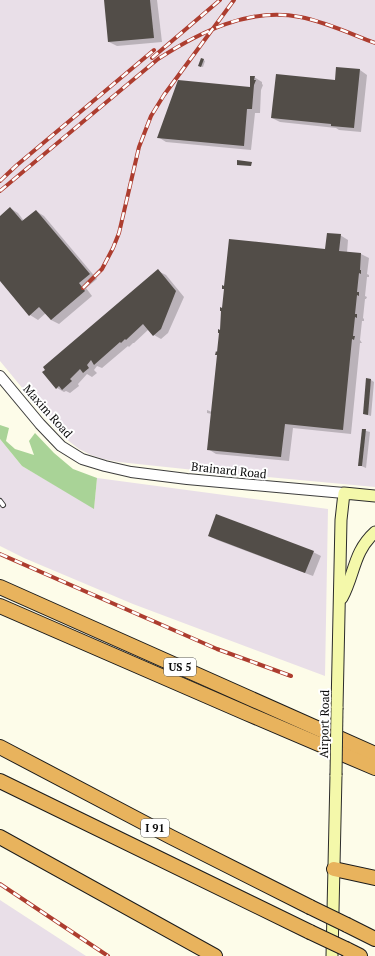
<svg xmlns="http://www.w3.org/2000/svg" width="375" height="956" font-family="'PT Serif',serif">
  <style>
    .industrial { fill: #e9dfe8 }
    .forest { fill: #a9d397 }
    .shadow { fill: #0003 }
    .building { fill: #524d48 }
    .lines { fill: none; stroke-linecap: round; stroke-linejoin: round }
    .service-casing { stroke: #3d3d3d; stroke-width: 6 }
    .tertiary-casing { stroke: #3d3d3d; stroke-width: 12 }
    .secondary-casing { stroke: #2c2c2c; stroke-width: 13 }
    .motorway-casing { stroke: #1b1b1b; stroke-width: 16 }
    .service { stroke: #fff; stroke-width: 4 }
    .tertiary { stroke: #fff; stroke-width: 10 }
    .secondary { stroke: #f4f8aa; stroke-width: 11 }
    .motorway { stroke: #e8b35d; stroke-width: 14 }
    .rail-casing { stroke: #ad3d2f; stroke-width: 4 }
    .rail { stroke: #fff; stroke-width: 2.5; stroke-dasharray: 8; stroke-linecap: butt }
    .secondary-bridge-casing { stroke: #2c2c2c; stroke-width: 13; stroke-linecap: butt }
    .motorway-bridge-casing { stroke: #1b1b1b; stroke-width: 16; stroke-linecap: butt }
    .secondary-bridge { stroke: #f4f8aa; stroke-width: 11 }
    .motorway-bridge { stroke: #e8b35d; stroke-width: 14 }
    .labels { text-anchor: middle; dominant-baseline: central; stroke-width: 4; stroke-linejoin: round; paint-order: stroke }
    .shield { fill: #fff; stroke: #545454; stroke-width: 1 }
    .shield-label { font-size: 11px; font-weight: bold; fill: #0a0a0a }
    .street-label { font-size: 12px; fill: #0a0a0a; stroke: #fff }
  </style>
  <rect width="100%" height="100%" fill="#fdfce9"/>
  <g class="industrial">
    <path d="M0 0H375V487L213 472 119 462 103 459 91 455 79 449 61 435 0 361Z"/>
    <path d="M0 439 22 466 94 508 97 478 328 509 325 676 133 604 24 558 0 546Z"/>
    <path d="M0 900 3 902 86 956H0Z"/>
  </g>
  <path class="forest" d="M0 425 9 428 6 441 15 449 34 455 29 441 35 433 54 453 73 469 97 478 94 509 22 466 0 439Z"/>
  <g class="shadow">
    <path d="M105 0H157L162 42 117 46 109 42Z"/>
    <path d="M202 59 205 61 203 67 199 66Z"/>
    <path d="M360 70 367 75 361 132 339 130 336 128 280 122 272 118 336 81Z"/>
    <path d="M254 77 262 82V84L263 85 261 90 260 113H255L251 150 166 142 158 137 251 88Z"/>
    <path d="M10 208 18 213 24 221 36 211 44 216 97 279 86 288 92 296 59 324 51 320 46 313 38 320 30 315 0 280V217Z"/>
    <path d="M340 235 348 240 347 253 361 254 369 258 367 274 369 275V277H367L365 296 367 297 366 299H365L363 318 364 319V321H362L360 340 362 343H360L351 434 293 428 289 461 216 454 208 449 212 414 207 413V410L212 412 221 331 326 250Z"/>
    <path d="M158 271 166 275 184 297 168 333 161 339 154 335 149 329 134 343H133L129 347 128 346 102 368 97 366 94 370 97 373 92 377 87 374 78 384 79 386 70 393 66 391 64 392 57 388Z"/>
    <path d="M371 380 374 382 371 416 364 414Z"/>
    <path d="M363 430 370 432 366 468 359 465Z"/>
    <path d="M209 536 313 552 321 556 313 576 217 540Z"/>
  </g>
  <g class="building">
    <path d="M104 0H150L154 38 108 42Z"/>
    <path d="M201 58 204 59 201 67 198 66Z"/>
    <path d="M336 67 360 69 354 128 331 126V124L271 118 276 74 335 80Z"/>
    <path d="M250 76H255L254 80H256L254 85 252 109H247L244 146 157 138 178 80 250 87Z"/>
    <path d="M237 160 252 162 251 166 237 165Z"/>
    <path d="M10 207 22 221 36 210 90 274 79 283 85 291 51 320 39 307 29 316 0 281V216Z"/>
    <path d="M327 233 341 234 339 251 361 253 360 270H361V274L359 273 357 292H359V296L357 295 355 314H357V318L355 317 353 336H355L354 340 352 339 343 430 285 424 281 457 207 450 217 355H215L216 351 217 352 219 333H218V329L220 330 221 311H220V307L222 308 224 289H222V285L224 286 229 239 325 249Z"/>
    <path d="M158 269 176 291 161 329 153 336 143 324 126 340 125 339 121 343 120 342 94 365 91 360 87 365 89 368 83 373 80 369 70 379 72 381 62 390 59 386 56 389 42 372 45 370 43 367Z"/>
    <path d="M366 378 371 379 368 415 363 414Z"/>
    <path d="M362 429H366L362 466H358Z"/>
    <path d="M216 514 314 551 305 573 208 536Z"/>
  </g>
  <g class="lines">
    <g class="service-casing">
      <path id="service" d="M0 501 3 505"/>
    </g>
    <g class="tertiary-casing">
      <path id="tertiary" d="M0 376 40 424 61 446 82 459 105 466 131 472 187 479 344 493"/>
    </g>
    <g class="secondary-casing">
      <g id="secondary">
        <path d="M342 598C355 574 353 552 375 532"/>
        <path d="M337 708 341 520 344 493 375 496"/>
        <path d="M332 956 336 775"/>
      </g>
    </g>
    <g class="motorway-casing">
      <g id="motorway">
        <path d="M0 587 375 754"/>
        <path d="M0 606 246 713 375 768"/>
        <path d="M0 747 171 837 310 907"/>
        <path d="M0 781 310 932"/>
        <path d="M0 837 215 956"/>
        <path d="M334 869 375 878"/>
        <path d="M347 925 375 939"/>
        <path d="M346 949 360 956"/>
      </g>
    </g>
    <use href="#service" class="service"/>
    <use href="#tertiary" class="tertiary"/>
    <use href="#secondary" class="secondary"/>
    <use href="#motorway" class="motorway"/>
    <g class="rail-casing">
      <g id="rail">
        <path d="M152 58 220 0"/>
        <path d="M0 181 17 165 154 50"/>
        <path d="M0 191 158 59C200 32 249 7 300 17 326 22 351 34 375 43"/>
        <path d="M83 288 102 269 113 248 119 233 139 147 151 116 164 95 234 0"/>
        <path d="M0 554 217 649 291 676"/>
        <path d="M0 884 108 956"/>
      </g>
    </g>
    <use href="#rail" class="rail"/>
    <g class="secondary-bridge-casing">
      <path id="secondary-bridge" d="M336 775 337 708"/>
    </g>
    <g class="motorway-bridge-casing">
      <g id="motorway-bridge">
        <path d="M310 907 347 925"/>
        <path d="M310 932 346 949"/>
      </g>
    </g>
    <use href="#secondary-bridge" class="secondary-bridge"/>
    <use href="#motorway-bridge" class="motorway-bridge"/>
  </g>
  <g class="labels">
    <g class="shield">
      <rect x="164" y="658" width="32" height="18" rx="3"/>
      <rect x="141" y="819" width="28" height="18" rx="3"/>
    </g>
    <g class="shield-label">
      <text x="180" y="667">US 5</text>
      <text x="155" y="828">I 91</text>
    </g>
    <g class="street-label">
      <text transform="translate(48 411) rotate(48)">Maxim Road</text>
      <text transform="translate(229 470) rotate(6)">Brainard Road</text>
      <text transform="translate(324 724) rotate(-89)">Airport Road</text>
    </g>
  </g>
</svg>
